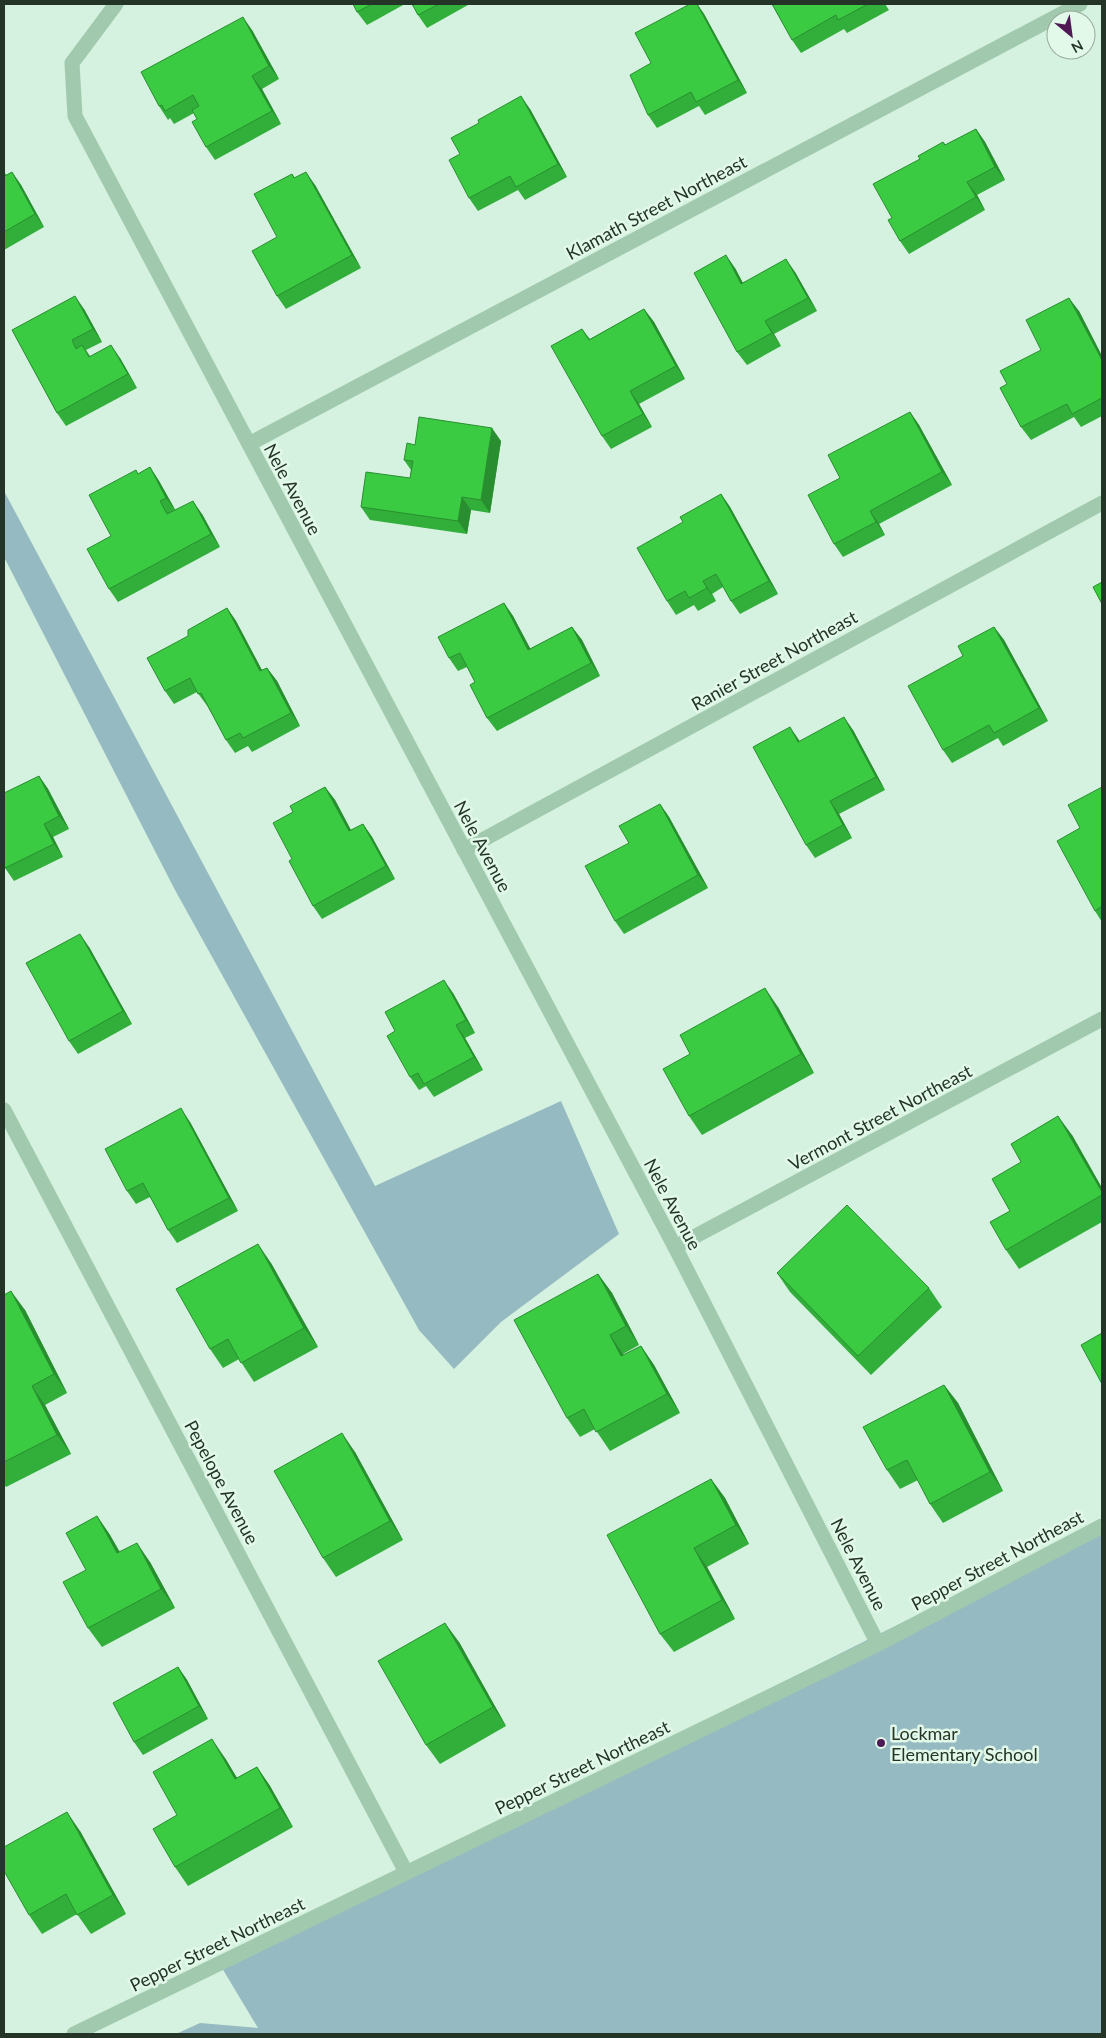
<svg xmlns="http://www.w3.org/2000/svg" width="1106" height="2038" font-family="Lato,sans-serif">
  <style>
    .green { fill: #95bac1 }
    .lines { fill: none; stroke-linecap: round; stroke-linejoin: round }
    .minor { stroke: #a1c9ad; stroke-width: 15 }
    .wall { fill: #32af3a }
    .shaded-wall { fill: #298e2f }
    .building { fill: #3acb43; stroke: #298e2f }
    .poi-dot { fill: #4f1956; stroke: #e2f9ea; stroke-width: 2 }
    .labels { text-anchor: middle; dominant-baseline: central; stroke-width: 5; stroke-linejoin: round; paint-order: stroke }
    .street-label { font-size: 18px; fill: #243426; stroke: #e2f9ea }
    .poi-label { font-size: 18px; fill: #243426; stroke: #e2f9ea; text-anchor: start }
  </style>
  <rect width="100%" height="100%" fill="#d5f1df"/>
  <g class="green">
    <path d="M4 491 375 1186 561 1101 619 1234 501 1322 454 1369 419 1330 175 890 4 557Z"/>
    <path d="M1102 1523V2034H176L200 2023 258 2028 219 1963Z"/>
  </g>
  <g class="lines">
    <g class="minor">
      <path d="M116 4 72 63 75 116 675 1247 878 1644"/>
      <path d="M249 444 1080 4"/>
      <path d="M464 850 1102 503"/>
      <path d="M4 1110 406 1872"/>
      <path d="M675 1247 1102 1019"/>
      <path d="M74 2034 878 1644 1102 1526"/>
    </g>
  </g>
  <g class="wall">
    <path d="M353 4H405L367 25 357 12Z"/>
    <path d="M412 4H468V5L427 28 418 15Z"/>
    <path d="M690 4H697L704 14 747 93 705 115 699 106 657 128 648 115 651 63Z"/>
    <path d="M772 4H885L889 10 847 33 844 29 801 53 792 40Z"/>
    <path d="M252 30 279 79 262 89 281 124 215 160 206 147 197 119 194 113 174 124 170 118 168 120 159 106Z"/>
    <path d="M530 109 567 177 525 200 518 190 478 211 469 198 460 154Z"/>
    <path d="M976 129 985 142 1005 180 977 195 985 210 909 254 900 241 892 218 920 159 943 142 946 145Z"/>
    <path d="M4 170 6 175 12 172 21 185 44 227 4 250Z"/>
    <path d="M292 174 295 178 315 185 361 268 286 309 277 296V237Z"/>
    <path d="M735 268 743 283 795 272 817 311 774 334 781 346 747 365 737 352Z"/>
    <path d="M84 309 102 342 86 350 90 356 120 358 137 388 66 426 57 413 12 330Z"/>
    <path d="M644 309 654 322 685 379 639 404 652 427 611 449 602 436 582 329 590 339Z"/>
    <path d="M1079 311 1102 356V416L1081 427 1074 417 1031 440 1021 427 1007 384 1041 350Z"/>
    <path d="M910 412 919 425 952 485 879 524 885 535 843 557 834 544 840 478Z"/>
    <path d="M501 441 490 513 471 510 467 534 370 520 361 507 410 478 411 470 404 460 415 445Z"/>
    <path d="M150 467 159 481 175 510 202 514 220 547 118 602 109 589 111 536 139 473Z"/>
    <path d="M721 494 730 507 778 594 740 614 731 601 723 587 712 594 716 601 698 611 694 605 676 615 667 601 683 522Z"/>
    <path d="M504 603 513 616 530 649 572 627 582 640 600 676 497 731 487 718 475 682 467 667 458 671 449 658Z"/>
    <path d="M227 608 236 621 262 670 267 668 277 681 300 726 252 752 248 746 235 753 226 740 208 707 197 692 174 704 165 691 188 636Z"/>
    <path d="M994 627 1004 640 1048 721 1003 746 998 738 952 763 943 750 963 656Z"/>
    <path d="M853 730 885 790 839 814 852 838 815 858 806 845 800 741Z"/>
    <path d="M39 776 48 789 69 829 53 837 63 857 14 881 5 868Z"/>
    <path d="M325 787 335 800 351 830 363 824 372 837 395 879 322 919 313 906 292 859 293 812Z"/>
    <path d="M1102 787V922L1095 911 1080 828Z"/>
    <path d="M660 804 669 817 708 888 624 934 615 921 629 843Z"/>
    <path d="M89 947 132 1024 78 1054 69 1041Z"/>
    <path d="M453 993 475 1033 465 1038 483 1070 434 1097 426 1086 419 1090 410 1077 395 1031Z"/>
    <path d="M778 1007 814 1073 702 1135 689 1116Z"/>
    <path d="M190 1122 238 1211 177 1243 168 1230 150 1197 136 1204 127 1191Z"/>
    <path d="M1072 1135 1102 1188V1222L1019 1269 1006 1250 1010 1211 1021 1162Z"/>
    <path d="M271 1263 318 1347 254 1382 239 1359 223 1368 210 1349Z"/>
    <path d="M777 1273 929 1288 942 1307 871 1375 790 1292Z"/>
    <path d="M598 1274 612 1293 639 1345 623 1354 624 1355 641 1346 654 1365 680 1413 610 1451 595 1429 580 1437 567 1418Z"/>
    <path d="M4 1295 25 1310 67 1393 45 1405 71 1454 6 1487 4 1484Z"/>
    <path d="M944 1385 958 1403 1003 1491 943 1523 930 1504 918 1480 900 1489 887 1470Z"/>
    <path d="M355 1452 403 1540 336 1577 323 1558Z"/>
    <path d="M711 1479 725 1498 749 1544 707 1567 735 1619 674 1652 660 1634Z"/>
    <path d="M97 1516 110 1535 120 1552 150 1562 175 1608 102 1647 88 1628 86 1570Z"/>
    <path d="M459 1642 506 1726 440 1764 426 1745Z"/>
    <path d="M178 1667 187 1680 208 1719 143 1755 134 1742Z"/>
    <path d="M225 1758 237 1778 257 1767 270 1786 293 1827 188 1886 175 1867 177 1815Z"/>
    <path d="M80 1831 126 1914 91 1934 77 1914 42 1934 29 1915Z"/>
  </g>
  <g class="shaded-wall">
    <path d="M697 4 704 14 747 93 738 80Z"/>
    <path d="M243 17 252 30 279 79 269 66Z"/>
    <path d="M252 76 262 89 281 124 272 111Z"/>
    <path d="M521 96 530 109 567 177 558 164Z"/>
    <path d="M976 129 985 142 1005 180 995 167Z"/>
    <path d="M12 172 21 185 44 227 35 214Z"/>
    <path d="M306 172 315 185 361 268 352 255Z"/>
    <path d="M967 182 977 195 985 210 976 197Z"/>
    <path d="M726 255 735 268 750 297 741 284Z"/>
    <path d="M786 259 795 272 817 311 808 298Z"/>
    <path d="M75 296 84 309 102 342 93 329Z"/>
    <path d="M1069 298 1079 311 1102 356V360Z"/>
    <path d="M644 309 654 322 685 379 676 366Z"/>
    <path d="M765 321 774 334 781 346 772 333Z"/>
    <path d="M111 345 120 358 137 388 128 374Z"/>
    <path d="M630 391 639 404 652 427 643 414Z"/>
    <path d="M910 412 919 425 952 485 942 472Z"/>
    <path d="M492 428 501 441 490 513 481 500Z"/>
    <path d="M150 467 159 481 176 511 166 498Z"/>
    <path d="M721 494 730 507 778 594 769 581Z"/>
    <path d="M462 497 471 510 467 534 458 521Z"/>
    <path d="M193 501 202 514 220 547 211 534Z"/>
    <path d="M870 511 879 524 885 535 876 522Z"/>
    <path d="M703 581 712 594 716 601 707 588Z"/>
    <path d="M504 603 513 616 538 663 528 650Z"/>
    <path d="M227 608 236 621 269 684 260 671Z"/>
    <path d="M572 627 582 640 600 676 591 663Z"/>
    <path d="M994 627 1004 640 1048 721 1039 708Z"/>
    <path d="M267 668 277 681 300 726 291 713Z"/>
    <path d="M844 717 853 730 885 790 876 777Z"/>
    <path d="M790 727 799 740 807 755 798 742Z"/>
    <path d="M39 776 48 789 69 829 59 816Z"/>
    <path d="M325 787 335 800 358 844 349 831Z"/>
    <path d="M830 801 839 814 852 838 843 825Z"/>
    <path d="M660 804 669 817 708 888 698 875Z"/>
    <path d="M44 824 53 837 63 857 54 844Z"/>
    <path d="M363 824 372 837 395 879 386 866Z"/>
    <path d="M80 934 89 947 132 1024 123 1011Z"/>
    <path d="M444 980 453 993 475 1033 466 1020Z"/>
    <path d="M765 988 778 1007 814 1073 801 1054Z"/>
    <path d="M456 1025 465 1038 483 1070 474 1057Z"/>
    <path d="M181 1108 190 1122 238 1211 229 1198Z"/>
    <path d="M1058 1116 1072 1135 1102 1188V1192Z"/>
    <path d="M258 1244 271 1263 318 1347 304 1328Z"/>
    <path d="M598 1274 612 1293 639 1345 626 1326Z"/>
    <path d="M11 1291 25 1310 67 1393 54 1374Z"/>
    <path d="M610 1335 623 1354 634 1375 621 1356Z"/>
    <path d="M641 1346 654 1365 680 1413 667 1394Z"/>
    <path d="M944 1385 958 1403 1003 1491 990 1472Z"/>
    <path d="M32 1386 45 1405 71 1454 57 1435Z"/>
    <path d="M342 1433 355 1452 403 1540 390 1521Z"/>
    <path d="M711 1479 725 1498 749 1544 736 1525Z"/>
    <path d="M97 1516 110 1535 130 1572 117 1553Z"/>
    <path d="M137 1543 150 1562 175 1608 161 1589Z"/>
    <path d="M694 1548 707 1567 735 1619 722 1600Z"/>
    <path d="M445 1623 459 1642 506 1726 493 1707Z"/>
    <path d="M178 1667 187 1680 208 1719 199 1706Z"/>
    <path d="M212 1739 225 1758 249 1798 235 1779Z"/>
    <path d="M257 1767 270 1786 293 1827 280 1808Z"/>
    <path d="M67 1812 80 1831 126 1914 113 1895Z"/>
  </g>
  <g class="building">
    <path d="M353 4H372L357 12Z"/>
    <path d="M412 4H439L418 15Z"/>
    <path d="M690 4H697L738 80 696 102 691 92 648 115 630 75 651 63 635 33Z"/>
    <path d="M772 4H868L838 20 836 15 792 40Z"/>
    <path d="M243 17 269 66 252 76 272 111 206 147 192 122 197 119 192 110 199 106 193 95 165 111 162 105 159 106 141 72Z"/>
    <path d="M521 96 558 164 516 187 510 176 469 198 449 160 460 154 451 138 479 123 478 120Z"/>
    <path d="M976 129 995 167 967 182 976 197 900 241 888 220 892 218 873 184 920 159 918 156 943 142 945 145Z"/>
    <path d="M12 172 35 214 4 232V174L5 176Z"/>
    <path d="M306 172 352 255 277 296 252 251 277 237 254 194 292 174 294 178Z"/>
    <path d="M726 255 741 284 786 259 808 298 765 321 772 333 737 352 694 273Z"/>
    <path d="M75 296 93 329 72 340 76 349 82 345 89 357 111 345 128 374 57 413 12 330Z"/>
    <path d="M1069 298 1102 360V398L1072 414 1067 404 1021 427 1000 388 1007 384 1000 371 1041 350 1026 320Z"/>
    <path d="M644 309 676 366 630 391 643 414 602 436 551 346 582 329 589 340Z"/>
    <path d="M910 412 942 472 870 511 876 522 834 544 808 495 840 478 828 455Z"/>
    <path d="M419 417 492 428 481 500 462 497 458 521 361 507 366 472 410 478 413 461 404 460 407 443 415 445Z"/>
    <path d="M150 467 166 498 160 501 167 514 193 501 211 534 109 589 87 549 111 536 89 495 136 470 138 474Z"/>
    <path d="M721 494 769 581 731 601 716 574 703 581 707 588 689 598 685 591 667 601 637 548 683 522 680 517Z"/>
    <path d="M1102 582V604L1093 587Z"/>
    <path d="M504 603 528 650 572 627 591 663 487 718 470 685 475 682 460 653 449 658 438 637Z"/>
    <path d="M227 608 260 671 267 668 291 713 243 738 240 733 226 740 201 693 198 694 190 678 165 691 147 658 188 636V630Z"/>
    <path d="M994 627 1039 708 994 733 989 725 943 750 908 686 963 656 958 646Z"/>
    <path d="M844 717 876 777 830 801 843 825 806 845 753 747 790 727 798 742Z"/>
    <path d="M39 776 59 816 44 824 54 844 5 868 4 866V793Z"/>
    <path d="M325 787 349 831 363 824 386 866 313 906 289 861 292 859 273 823 293 812 290 806Z"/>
    <path d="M1102 787V906L1095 911 1057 841 1080 828 1068 805Z"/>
    <path d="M660 804 698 875 615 921 585 866 629 843 619 826Z"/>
    <path d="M80 934 123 1011 69 1041 26 963Z"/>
    <path d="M444 980 466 1020 456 1025 474 1057 424 1084 418 1073 410 1077 387 1036 395 1031 385 1012Z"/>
    <path d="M765 988 801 1054 689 1116 663 1069 690 1054 680 1035Z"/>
    <path d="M181 1108 229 1198 168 1230 143 1183 127 1191 105 1149Z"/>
    <path d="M1058 1116 1102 1192V1195L1006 1250 990 1222 1010 1211 992 1179 1021 1162 1011 1144Z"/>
    <path d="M847 1205 929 1288 858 1356 777 1273Z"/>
    <path d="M258 1244 304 1328 241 1363 228 1339 210 1349 176 1289Z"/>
    <path d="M598 1274 626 1326 610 1335 621 1356 641 1346 667 1394 596 1432 584 1409 567 1418 514 1320Z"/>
    <path d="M11 1291 54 1374 32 1386 57 1435 4 1462V1295Z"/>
    <path d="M1102 1333V1384L1081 1345Z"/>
    <path d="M944 1385 990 1472 930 1504 907 1460 887 1470 863 1427Z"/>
    <path d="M342 1433 390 1521 323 1558 274 1471Z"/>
    <path d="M711 1479 736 1525 694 1548 722 1600 660 1634 607 1535Z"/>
    <path d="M97 1516 117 1553 137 1543 161 1589 88 1628 63 1582 86 1570 66 1533Z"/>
    <path d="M445 1623 493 1707 426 1745 378 1661Z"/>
    <path d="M178 1667 199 1706 134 1742 113 1703Z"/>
    <path d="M212 1739 235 1779 257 1767 280 1808 175 1867 153 1829 177 1815 153 1772Z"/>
    <path d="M67 1812 113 1895 77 1915 66 1894 29 1915 4 1871V1847Z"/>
  </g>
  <circle class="poi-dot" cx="881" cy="1743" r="5"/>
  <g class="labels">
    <g class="street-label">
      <text transform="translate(656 207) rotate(-28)">Klamath Street Northeast</text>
      <text transform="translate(293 489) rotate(62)">Nele Avenue</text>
      <text transform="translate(774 660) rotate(-29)">Ranier Street Northeast</text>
      <text transform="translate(483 846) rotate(62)">Nele Avenue</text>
      <text transform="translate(880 1117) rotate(-28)">Vermont Street Northeast</text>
      <text transform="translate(673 1204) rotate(62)">Nele Avenue</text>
      <text transform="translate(222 1482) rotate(62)">Pepelope Avenue</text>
      <text transform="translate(997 1560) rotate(-28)">Pepper Street Northeast</text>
      <text transform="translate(859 1564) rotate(63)">Nele Avenue</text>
      <text transform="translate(582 1767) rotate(-26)">Pepper Street Northeast</text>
      <text transform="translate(217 1944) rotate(-26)">Pepper Street Northeast</text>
    </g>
    <g class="poi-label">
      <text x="891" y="1733">Lockmar<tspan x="891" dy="21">Elementary School</tspan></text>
    </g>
  </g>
  <rect width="1106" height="2038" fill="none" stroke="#243426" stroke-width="10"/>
  <g transform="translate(1071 35) rotate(151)"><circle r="24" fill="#e2f9ea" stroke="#96aa9c"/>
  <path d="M0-4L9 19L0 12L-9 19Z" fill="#4f1956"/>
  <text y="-8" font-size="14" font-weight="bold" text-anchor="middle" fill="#243426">N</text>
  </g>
</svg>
